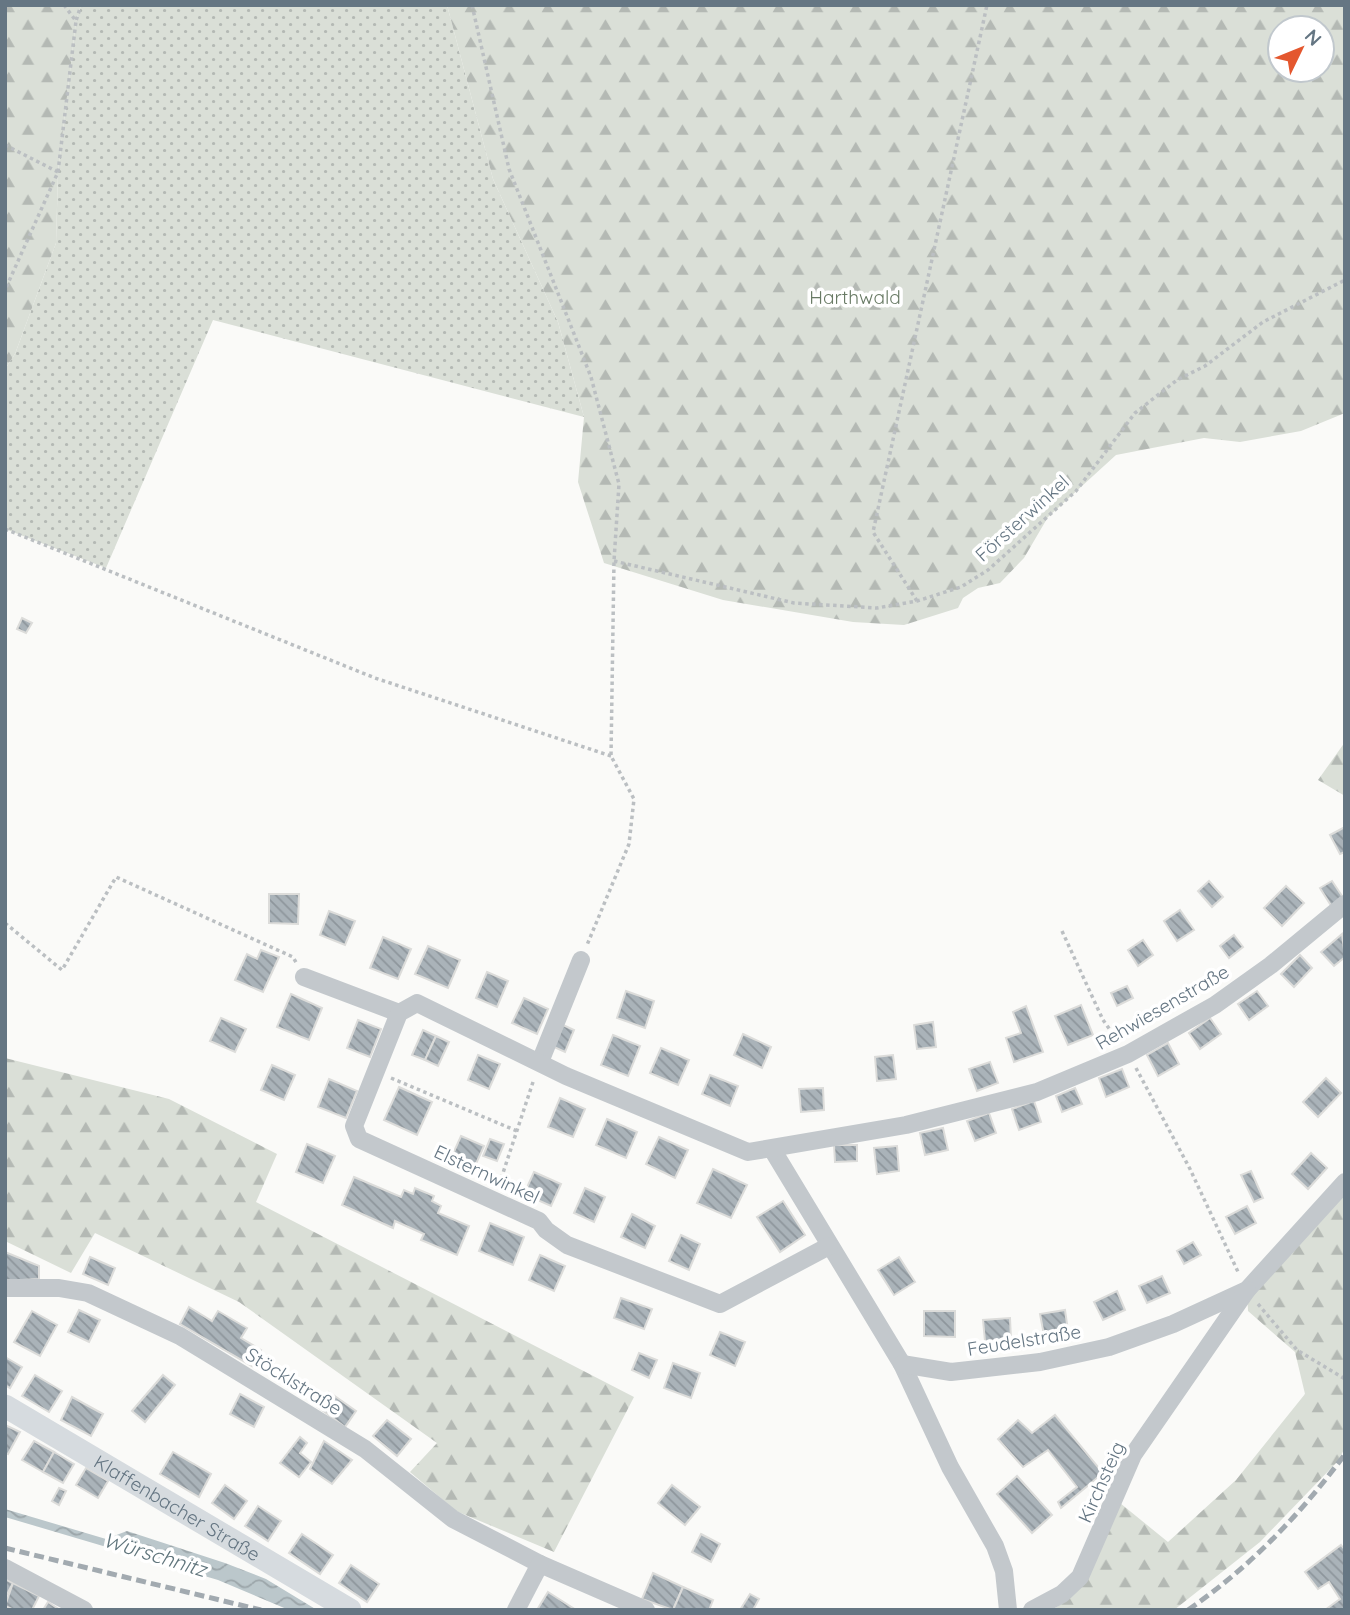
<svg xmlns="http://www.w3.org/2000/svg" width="1350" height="1615" font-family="Quicksand,sans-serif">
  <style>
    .grass { fill: url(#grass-dots) }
    .forest { fill: url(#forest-firs); fill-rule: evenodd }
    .water { fill: url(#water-waves) }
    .building { fill: url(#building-back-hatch); stroke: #dcdcda; stroke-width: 2 }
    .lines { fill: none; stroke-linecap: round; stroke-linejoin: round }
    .path { stroke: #bbbfc2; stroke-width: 3.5; stroke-dasharray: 3.5 3.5; stroke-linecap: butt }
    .minor { stroke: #c3c8cc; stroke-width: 18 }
    .major { stroke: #d6dbdf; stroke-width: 23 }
    .rail { stroke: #a2aab0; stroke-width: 5; stroke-dasharray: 10 5; stroke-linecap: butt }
    .labels { text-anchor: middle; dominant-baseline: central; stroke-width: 7; stroke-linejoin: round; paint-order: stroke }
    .park-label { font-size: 19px; fill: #687a64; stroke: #fff }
    .street-label { font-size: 19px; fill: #657683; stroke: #fff }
    .water-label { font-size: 21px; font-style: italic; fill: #60757c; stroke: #fff }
  </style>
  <defs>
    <pattern id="grass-dots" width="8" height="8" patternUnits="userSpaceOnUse" patternTransform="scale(1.75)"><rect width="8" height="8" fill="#dadfd7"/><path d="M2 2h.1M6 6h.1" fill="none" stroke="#b4b9b4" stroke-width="1.8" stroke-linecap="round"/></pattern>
    <pattern id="forest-firs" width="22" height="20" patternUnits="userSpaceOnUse" patternTransform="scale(1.75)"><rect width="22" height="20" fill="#dadfd7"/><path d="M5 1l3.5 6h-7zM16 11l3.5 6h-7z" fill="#b4b9b4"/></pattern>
    <pattern id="water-waves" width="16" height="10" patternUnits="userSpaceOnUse" patternTransform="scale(1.75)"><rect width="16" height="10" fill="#bbc7cb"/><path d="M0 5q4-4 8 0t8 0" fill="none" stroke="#9ca6aa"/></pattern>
    <pattern id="building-back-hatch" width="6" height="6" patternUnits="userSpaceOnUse" patternTransform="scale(1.75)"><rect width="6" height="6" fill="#aab3b9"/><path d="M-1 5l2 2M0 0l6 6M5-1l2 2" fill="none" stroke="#8e969c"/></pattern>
  </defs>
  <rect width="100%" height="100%" fill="#fafaf8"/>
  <path class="grass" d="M81 5H447L493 179 558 322 584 417 213 320 106 568 5 529V369L15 354 56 243 58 172 76 21Z"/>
  <g class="forest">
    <path d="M5 5H81L76 21 58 172 56 243 15 354 5 369Z"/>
    <path d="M447 5H1345V413L1301 431 1240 442 1204 438 1116 455 1048 517 1024 558 1000 583 978 588 963 598 958 608 904 625 853 622 723 600 604 563 578 482 584 417 558 322 493 179ZM1280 28H1322V70H1280Z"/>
    <path d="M1345 742V796L1318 780Z"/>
    <path d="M5 1058 169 1099 277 1154 256 1202 634 1397 554 1552 456 1511 410 1472 437 1443 239 1302 95 1233 71 1273 5 1241Z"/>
    <path d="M1345 1182V1448L1337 1462 1260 1542 1174 1610H1052L1061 1604 1120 1503 1168 1542 1236 1480 1305 1394 1295 1352 1248 1311 1247 1290Z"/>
  </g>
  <path class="water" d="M5 1509 106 1539 127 1531 225 1563 266 1579 317 1610H289L218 1580 5 1517Z"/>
  <g class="building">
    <path d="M22 618 32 623 26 633 17 629Z"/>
    <path d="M1345 827V852L1340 854 1330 835Z"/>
    <path d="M1209 881 1223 897 1212 907 1198 891Z"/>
    <path d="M1332 881 1344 899 1332 907 1320 888Z"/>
    <path d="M1286 886 1304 903 1282 926 1264 908Z"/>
    <path d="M269 894H299L298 924 269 923Z"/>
    <path d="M1180 910 1194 930 1177 941 1164 921Z"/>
    <path d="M329 911 355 921 345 945 320 935Z"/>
    <path d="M1342 934 1345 957 1334 966 1321 952Z"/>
    <path d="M1234 935 1243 947 1229 958 1220 946Z"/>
    <path d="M383 937 411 949 398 979 370 968Z"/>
    <path d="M1143 940 1153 955 1138 966 1128 950Z"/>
    <path d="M428 946 460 960 448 988 415 974Z"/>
    <path d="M261 950 279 957 263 992 235 980 247 954 257 959Z"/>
    <path d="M1300 955 1312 968 1294 987 1281 974Z"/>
    <path d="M487 972 508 981 497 1007 476 998Z"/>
    <path d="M1127 986 1133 998 1117 1006 1111 993Z"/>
    <path d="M626 991 654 1001 645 1028 617 1018Z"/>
    <path d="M1257 991 1268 1006 1249 1020 1238 1004Z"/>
    <path d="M291 994 322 1008 309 1040 277 1027Z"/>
    <path d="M524 998 548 1009 537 1034 512 1023Z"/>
    <path d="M1081 1005 1093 1035 1068 1045 1055 1016Z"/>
    <path d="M1026 1006 1043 1052 1014 1062 1006 1038 1021 1033 1013 1012Z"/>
    <path d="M221 1018 246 1029 235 1052 210 1041Z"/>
    <path d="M1210 1018 1221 1034 1200 1049 1189 1033Z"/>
    <path d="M358 1020 381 1029 370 1057 347 1048Z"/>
    <path d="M933 1022 936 1047 917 1049 914 1025Z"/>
    <path d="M563 1025 574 1030 565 1052 554 1047Z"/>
    <path d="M423 1030 436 1036 425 1060 412 1055Z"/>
    <path d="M743 1034 771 1047 762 1068 734 1055Z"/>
    <path d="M613 1035 640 1046 628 1076 601 1065Z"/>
    <path d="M436 1036 449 1042 438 1066 425 1060Z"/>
    <path d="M1168 1043 1179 1064 1158 1076 1147 1055Z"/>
    <path d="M661 1048 689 1060 678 1085 650 1073Z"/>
    <path d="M478 1055 500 1064 489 1089 468 1080Z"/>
    <path d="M893 1055 896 1079 877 1081 875 1057Z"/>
    <path d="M990 1062 998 1083 977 1091 969 1069Z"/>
    <path d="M272 1065 295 1075 284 1100 261 1090Z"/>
    <path d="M1122 1069 1129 1087 1106 1097 1099 1078Z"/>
    <path d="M710 1075 738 1086 730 1106 702 1094Z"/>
    <path d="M1326 1078 1341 1093 1318 1117 1303 1102Z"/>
    <path d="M329 1079 357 1091 346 1118 318 1107Z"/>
    <path d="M399 1087 432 1102 417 1135 384 1120Z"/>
    <path d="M823 1088 824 1110 801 1112 799 1089Z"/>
    <path d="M1075 1088 1082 1104 1062 1112 1056 1096Z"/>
    <path d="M560 1098 585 1109 573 1137 548 1127Z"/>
    <path d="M1034 1101 1041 1122 1019 1130 1012 1109Z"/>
    <path d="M989 1113 996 1133 975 1141 967 1121Z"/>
    <path d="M607 1119 637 1132 626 1158 596 1145Z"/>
    <path d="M943 1128 948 1150 925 1155 920 1133Z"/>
    <path d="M461 1136 484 1146 475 1166 452 1156Z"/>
    <path d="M659 1137 688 1150 675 1178 646 1164Z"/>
    <path d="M490 1139 504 1144 497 1161 483 1156Z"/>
    <path d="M307 1144 335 1156 323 1183 296 1172Z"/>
    <path d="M834 1145H857V1161L835 1162Z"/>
    <path d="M897 1146 899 1171 877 1174 874 1148Z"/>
    <path d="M1311 1153 1327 1168 1308 1189 1292 1174Z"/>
    <path d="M713 1169 747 1185 731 1218 697 1203Z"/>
    <path d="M1251 1171 1263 1198 1254 1202 1241 1175Z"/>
    <path d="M534 1172 561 1184 551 1206 524 1194Z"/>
    <path d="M354 1177 401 1197 404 1190 413 1194 415 1188 434 1196 432 1201 441 1206 438 1213 469 1226 457 1255 421 1240 424 1234 395 1221 393 1228 342 1205Z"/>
    <path d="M585 1188 605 1197 594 1222 574 1213Z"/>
    <path d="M783 1201 805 1235 780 1252 757 1217Z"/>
    <path d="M1247 1206 1256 1223 1235 1234 1226 1217Z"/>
    <path d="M632 1214 655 1226 645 1248 621 1237Z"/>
    <path d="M490 1223 524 1237 513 1265 479 1251Z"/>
    <path d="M681 1235 700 1244 689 1270 669 1261Z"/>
    <path d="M1193 1242 1201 1255 1184 1264 1177 1251Z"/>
    <path d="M5 1252 39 1266V1279L5 1281Z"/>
    <path d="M540 1255 565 1266 554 1291 529 1280Z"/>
    <path d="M90 1257 115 1268 108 1285 83 1274Z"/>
    <path d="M899 1257 915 1282 894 1295 878 1270Z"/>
    <path d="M1162 1276 1170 1293 1147 1303 1139 1286Z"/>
    <path d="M1117 1291 1125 1310 1103 1320 1094 1302Z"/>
    <path d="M621 1298 652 1309 644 1329 614 1318Z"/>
    <path d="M189 1307 212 1321 218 1311 247 1328 241 1338 261 1350 252 1366 180 1324Z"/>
    <path d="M79 1310 100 1320 89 1342 68 1332Z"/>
    <path d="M1065 1310 1068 1331 1044 1335 1040 1314Z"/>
    <path d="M32 1311 57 1325 40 1356 14 1342Z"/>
    <path d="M924 1311H955V1337L924 1336Z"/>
    <path d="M1010 1318 1011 1340 985 1341 983 1320Z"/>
    <path d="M720 1332 745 1342 735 1366 710 1355Z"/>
    <path d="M639 1353 657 1360 649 1378 632 1370Z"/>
    <path d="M5 1357 22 1367 10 1388 5 1385Z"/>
    <path d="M673 1363 700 1373 691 1398 664 1388Z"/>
    <path d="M35 1375 62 1391 49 1412 22 1396Z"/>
    <path d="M163 1375 175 1385 145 1422 132 1411Z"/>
    <path d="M329 1392 356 1411 345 1427 318 1407Z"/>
    <path d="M240 1394 264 1407 254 1427 230 1414Z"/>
    <path d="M72 1397 103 1414 91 1436 61 1420Z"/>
    <path d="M1055 1415 1103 1473 1061 1508 1058 1502 1077 1487 1048 1450 1023 1467 998 1439 1018 1420 1032 1433Z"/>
    <path d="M387 1420 411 1439 397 1456 373 1436Z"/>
    <path d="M5 1425 20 1432 8 1454 5 1453Z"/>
    <path d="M300 1437 307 1443 300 1453 311 1462 299 1477 280 1463Z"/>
    <path d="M34 1441 54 1452 43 1472 22 1460Z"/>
    <path d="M324 1441 352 1460 332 1484 310 1469Z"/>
    <path d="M54 1452 74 1464 63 1483 43 1472Z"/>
    <path d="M173 1452 211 1474 199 1497 160 1474Z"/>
    <path d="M86 1468 108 1481 98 1498 76 1485Z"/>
    <path d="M1017 1476 1052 1515 1032 1533 997 1494Z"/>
    <path d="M225 1485 247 1501 234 1519 212 1503Z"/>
    <path d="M672 1485 700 1507 685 1525 658 1503Z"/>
    <path d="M59 1488 66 1491 59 1505 52 1501Z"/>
    <path d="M258 1506 281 1521 268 1541 245 1526Z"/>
    <path d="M302 1534 333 1555 320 1574 289 1553Z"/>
    <path d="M701 1534 720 1544 711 1562 692 1552Z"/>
    <path d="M1341 1545 1345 1550V1610H1325L1340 1599 1329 1582 1318 1589 1305 1572Z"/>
    <path d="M351 1565 379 1584 367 1602 339 1583Z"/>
    <path d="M653 1573 683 1587 673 1610 642 1599Z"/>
    <path d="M5 1579 13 1583 5 1598Z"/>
    <path d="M13 1583 39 1596 32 1610H14L5 1606Z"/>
    <path d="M683 1587 713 1600 709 1610H673Z"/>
    <path d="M548 1592 576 1610H537Z"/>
    <path d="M750 1594 759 1599 753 1610H740Z"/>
    <path d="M48 1602 60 1610H43Z"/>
  </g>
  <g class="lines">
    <g class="path">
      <path d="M64 5 76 21 81 5"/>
      <path d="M472 5 509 169 591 377 619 484 614 561 611 756 634 799 629 844 587 945"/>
      <path d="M5 145 58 172 5 290"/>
      <path d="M58 172 76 21"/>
      <path d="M5 529 375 678 611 756"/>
      <path d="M614 561 794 603 877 608 917 601 961 587 988 570 1076 491 1135 413 1177 380 1205 366 1263 322 1345 280"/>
      <path d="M917 601 873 532 987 5"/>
      <path d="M5 923 62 970 116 877 293 957 297 964"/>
      <path d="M1062 931 1103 1020 1118 1041"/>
      <path d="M1136 1068 1190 1169 1239 1274"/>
      <path d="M391 1078 517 1131"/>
      <path d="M499 1185 534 1079"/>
      <path d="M1258 1304 1297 1350 1345 1379"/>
    </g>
    <g class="minor">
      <path d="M304 977 399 1013"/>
      <path d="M540 1062 581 960"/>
      <path d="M772 1149 902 1364 950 1467 995 1546 1004 1571 1008 1610"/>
      <path d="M829 1246 720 1304 567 1245 546 1230 539 1221 359 1139 354 1126 399 1013 417 1003 566 1076 748 1152 906 1125 1037 1092 1128 1054 1215 1005 1271 965 1345 904"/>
      <path d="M5 1288H59L88 1293 180 1336 365 1449 453 1519 540 1564 646 1610"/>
      <path d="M902 1364 951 1372 1040 1362 1109 1347 1173 1324 1247 1290 1345 1182"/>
      <path d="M5 1568 84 1610"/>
      <path d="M516 1610 540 1564"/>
      <path d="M1032 1610 1062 1594 1080 1577 1133 1455 1247 1290"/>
    </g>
    <path class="major" id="s1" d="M5 1406 350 1610"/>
    <g class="rail">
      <path d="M5 1548 261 1610"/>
      <path d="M1188 1610C1249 1568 1301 1514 1345 1454"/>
    </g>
  </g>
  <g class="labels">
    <g class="park-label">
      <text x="855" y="297">Harthwald</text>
    </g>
    <g class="street-label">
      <text transform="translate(1022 518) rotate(-42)">Försterwinkel</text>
      <text transform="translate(1162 1007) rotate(-30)">Rehwiesenstraße</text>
      <text transform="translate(487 1174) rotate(25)">Elsternwinkel</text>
      <text transform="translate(1024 1340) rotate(-9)">Feudelstraße</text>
      <text transform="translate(294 1381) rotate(32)">Stöcklstraße</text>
      <text transform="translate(1101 1482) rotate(-66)">Kirchsteig</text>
      <text stroke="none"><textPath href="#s1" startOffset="200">Klaffenbacher Straße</textPath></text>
    </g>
    <g class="water-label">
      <text transform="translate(155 1554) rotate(17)">Würschnitz</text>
    </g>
  </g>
  <rect width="1350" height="1615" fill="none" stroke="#657683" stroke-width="14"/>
  <g transform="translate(1301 49) rotate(47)"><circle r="33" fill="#ffffff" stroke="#c1c8cd" stroke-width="2"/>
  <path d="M0-5L12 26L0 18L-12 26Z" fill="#e4572e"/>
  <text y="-10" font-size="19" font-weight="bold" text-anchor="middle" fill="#657683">N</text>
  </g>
</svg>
